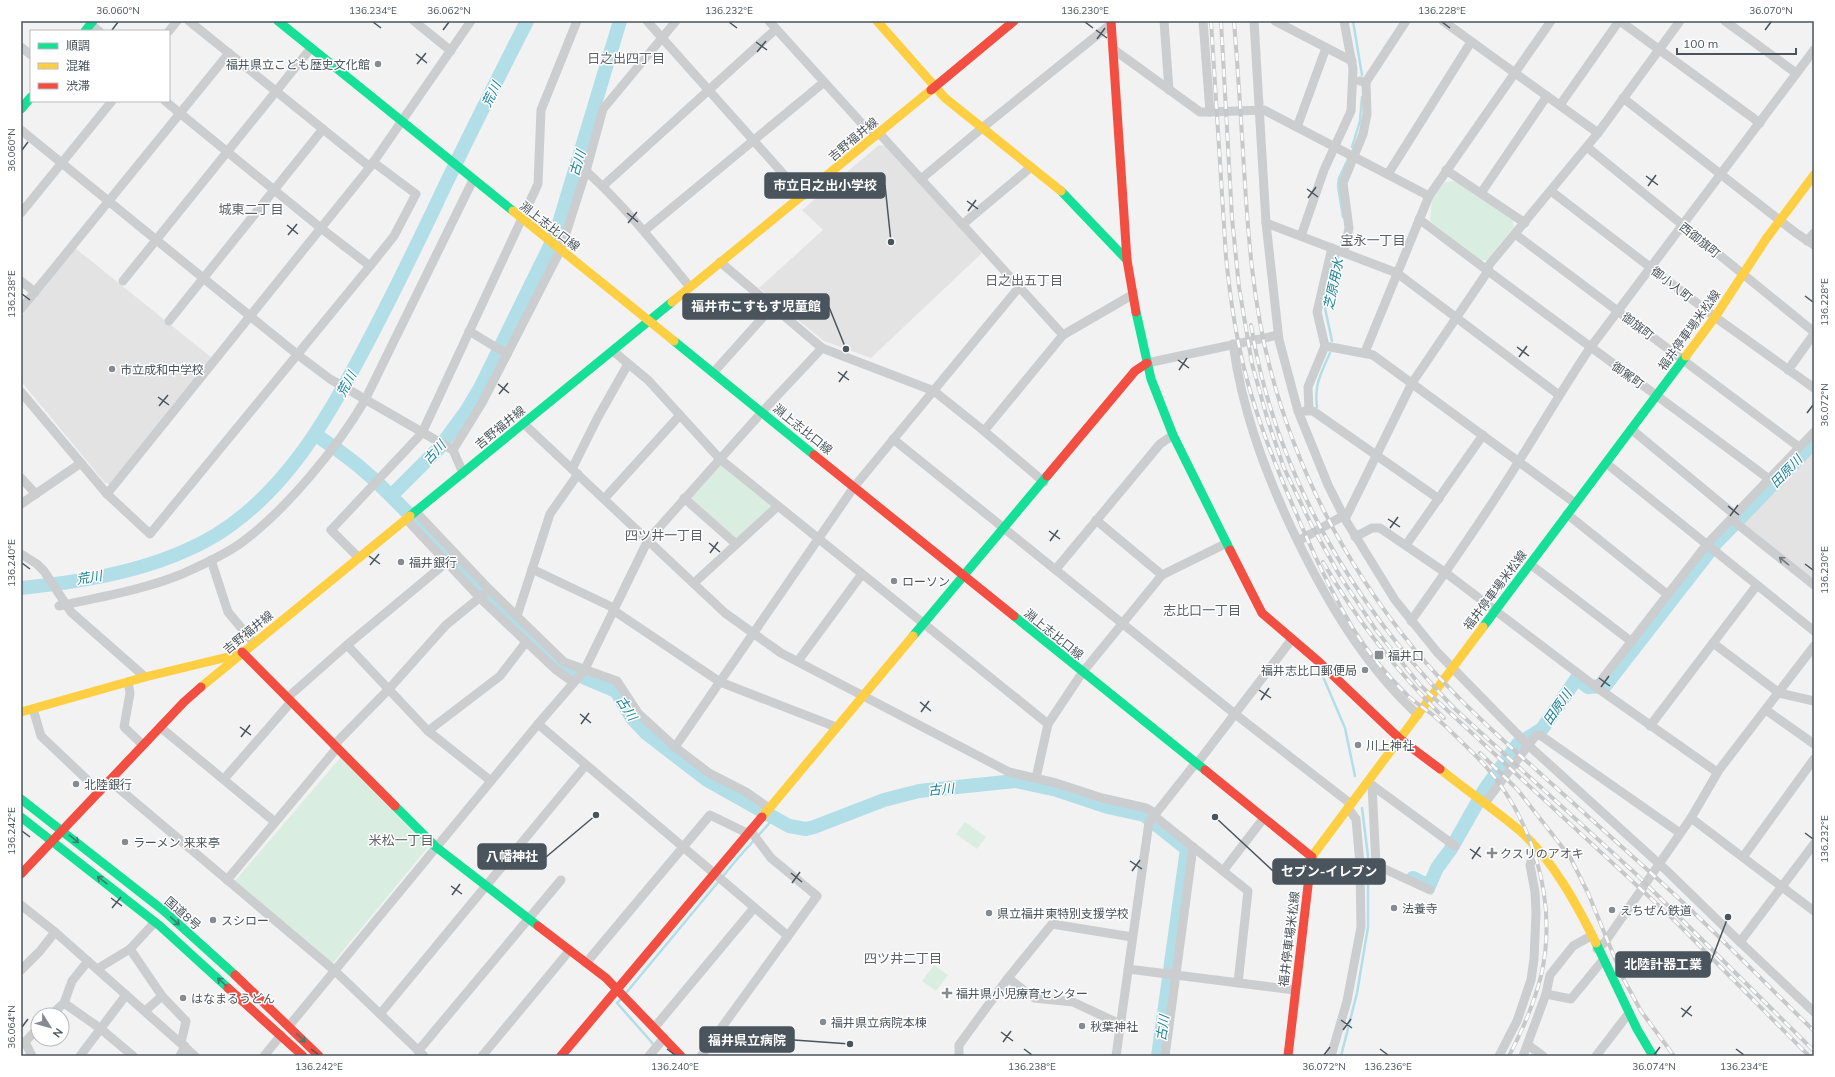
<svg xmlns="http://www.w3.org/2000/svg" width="1835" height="1077" font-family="Mulish,'Noto Sans JP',sans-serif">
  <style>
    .education { fill: #e4e3e3 }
    .green { fill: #d9eee0 }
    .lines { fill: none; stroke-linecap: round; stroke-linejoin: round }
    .stream { stroke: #b2dee8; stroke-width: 2.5 }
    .river { stroke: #b2dee8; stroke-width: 14 }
    .street { stroke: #cccdcf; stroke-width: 9 }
    .fast { stroke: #16e098; stroke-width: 9 }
    .slow { stroke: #ffcf43; stroke-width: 9 }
    .jam { stroke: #f24e42; stroke-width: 9 }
    .rail-casing { stroke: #c7c8c9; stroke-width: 4 }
    .rail { stroke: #fff; stroke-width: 2.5; stroke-dasharray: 8; stroke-linecap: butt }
    .oneway { stroke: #71787e }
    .oneway2 { stroke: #3a7e6e }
    .ticks { fill: none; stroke: #4a545c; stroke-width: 1.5 }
    .poi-dot { fill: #858b90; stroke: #fff; stroke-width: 1.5 }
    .labels { text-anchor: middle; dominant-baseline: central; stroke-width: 3; stroke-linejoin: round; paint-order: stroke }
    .poi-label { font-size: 12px; fill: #4a545c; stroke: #fff; text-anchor: start }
    .street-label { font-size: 12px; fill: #4a545c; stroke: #fff }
    .neighbourhood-label { font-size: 13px; fill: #5e6165; stroke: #fff }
    .water-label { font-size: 13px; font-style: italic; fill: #1a8198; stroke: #fff }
    .leader { fill: none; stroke: #4a545c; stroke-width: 1.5 }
    .callout-dot { fill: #4a545c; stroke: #fff; stroke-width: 1.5 }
    .callout { fill: #4a545c; stroke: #4a545c; stroke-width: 1.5 }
    .callout-label { font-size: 13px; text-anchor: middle; font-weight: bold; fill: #fff }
    .neatline { fill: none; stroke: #4a545c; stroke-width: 1.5 }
    .ticks-label { font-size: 10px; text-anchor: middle; fill: #4a545c }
  </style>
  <rect width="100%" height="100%" fill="#f2f2f2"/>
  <g class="education">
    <path d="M879 145 886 146 982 253 871 358 824 341 759 288 823 230 802 210Z"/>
    <path d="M75 248 212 358 110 484 105 483 21 381V317Z"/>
    <path d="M1814 447V581L1742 522Z"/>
  </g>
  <g class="green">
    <path d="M1455 181 1513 220 1514 227 1487 260 1479 261 1430 221 1432 198 1445 182Z"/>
    <path d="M720 459 778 506 736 544 684 498Z"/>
    <path d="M341 757 429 846 332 964 234 882Z"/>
    <path d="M965 822 986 837 977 849 956 834Z"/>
    <path d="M934 965 948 975 936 991 922 981Z"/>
  </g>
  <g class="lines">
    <g class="stream">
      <path d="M1353 21 1362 75"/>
      <path d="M1352 147 1360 121 1362 97"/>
      <path d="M1343 217 1338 186 1339 178 1349 157"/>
      <path d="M1332 341 1325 308 1343 237"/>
      <path d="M1317 407C1314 385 1321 373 1330 353"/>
      <path d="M1324 679 1345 728 1355 776"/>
      <path d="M626 993 738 858 773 819"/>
      <path d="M621 999 617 1003 655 1046"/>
      <path d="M1341 1056 1357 993 1368 927V856L1362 808"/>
    </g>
    <g class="river">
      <path d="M620 21 556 233 547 252 480 388 465 413 440 447 391 496 562 668 616 691 632 718 646 733 707 780 789 826 806 829 814 827 884 800 919 791 1015 781 1057 790 1108 807 1144 815 1187 849 1158 1056"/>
      <path d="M316 435C344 453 368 472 391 496"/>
      <path d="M21 588C88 581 157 570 216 535 284 493 326 421 362 353 387 306 410 259 433 211 463 147 495 84 527 21"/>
      <path d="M1413 878 1429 886 1437 868 1451 849 1485 789 1518 744 1542 729 1577 678 1588 687 1605 686 1716 543 1814 442"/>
    </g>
    <g class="street">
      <path d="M189 21 370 167"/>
      <path d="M414 21 451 51"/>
      <path d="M647 21 803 196"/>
      <path d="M769 21 874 137"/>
      <path d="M1164 21 1169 90"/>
      <path d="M1254 21 1266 223 1279 340 1298 411 1328 485 1345 519 1395 600 1437 652 1527 744 1666 870 1740 942"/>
      <path d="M1275 21 1352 61"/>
      <path d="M1443 21 1598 133"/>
      <path d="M1620 21 1760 123"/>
      <path d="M1725 21 1796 73"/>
      <path d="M90 24 99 31"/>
      <path d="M169 31 177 21"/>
      <path d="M21 47 31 55"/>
      <path d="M1113 49 1200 112H1210L1203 21"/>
      <path d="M1360 81 1366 82 1406 21"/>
      <path d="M1623 98 1796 233 1814 245"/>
      <path d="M1560 105 1619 21"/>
      <path d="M1210 112 1264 110 1429 196"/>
      <path d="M1297 127 1326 48"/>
      <path d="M21 130 298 355 330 379 453 450 463 473"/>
      <path d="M879 133 1063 335"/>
      <path d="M1587 147 1814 332"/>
      <path d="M1446 170 1525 223"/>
      <path d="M586 171C625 206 657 247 690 287"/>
      <path d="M1388 174 1471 42"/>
      <path d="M921 179 982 128 1111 24"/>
      <path d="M603 186 776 29"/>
      <path d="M1551 191 1715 317 1814 388"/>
      <path d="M1481 193 1547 96"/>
      <path d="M21 213 112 101"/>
      <path d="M1419 219C1535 307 1653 392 1769 479"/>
      <path d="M1266 223 1397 273 1559 395"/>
      <path d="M963 224 1031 167"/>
      <path d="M644 231 823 83"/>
      <path d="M1515 234 1799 447"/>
      <path d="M1301 236 1324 170 1351 111 1353 69 1344 21"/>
      <path d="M1807 241 1814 233"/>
      <path d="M1344 252 1349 228 1343 183 1363 134 1367 114 1366 82"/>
      <path d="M720 262 822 348 934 391 984 431 1044 482"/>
      <path d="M370 266 394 236 416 194 373 162"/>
      <path d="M21 281 35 292"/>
      <path d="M123 281 311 48"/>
      <path d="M21 309 229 53"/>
      <path d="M169 321 323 129"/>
      <path d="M469 331 507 354"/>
      <path d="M1233 344C1242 409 1263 466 1290 525 1323 595 1361 662 1418 715"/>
      <path d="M1325 346 1317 312 1332 248"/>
      <path d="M613 351 648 380 720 459 1048 724"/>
      <path d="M1365 352 1429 196 1551 21"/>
      <path d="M1147 363 1278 335"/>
      <path d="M1788 370 1814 334"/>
      <path d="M713 373 773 306"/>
      <path d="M21 392 107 494 150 534 370 266 322 229 165 101"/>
      <path d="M1309 410 1308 387 1325 346 1373 355 1575 503"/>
      <path d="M1305 411H1313L1439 499"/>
      <path d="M523 423 725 613 781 653 1009 772 1056 783 1102 798 1146 808 1155 813"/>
      <path d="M1631 429 1735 515"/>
      <path d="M984 431 1063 335 1132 295"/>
      <path d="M893 439 1235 714 1351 804"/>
      <path d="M453 450 482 403 561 249 586 171 603 109 676 21"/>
      <path d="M1606 463 1814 631"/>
      <path d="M572 469 598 417 628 364"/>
      <path d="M21 478 36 494"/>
      <path d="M107 494 370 167 471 21"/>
      <path d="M684 498 736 544"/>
      <path d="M604 499 680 415"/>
      <path d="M21 504 81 463"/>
      <path d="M415 511 489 589 564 662 617 681 638 713 675 747 709 773 746 792 769 808"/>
      <path d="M1567 514 1668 595"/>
      <path d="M406 519 481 599 555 669 573 682"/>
      <path d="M1345 519 1412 383 1488 271 1489 265 1598 133 1680 21"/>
      <path d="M1731 519 1814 585"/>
      <path d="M1096 520 1162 575"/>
      <path d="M1355 537 1372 528H1380L1446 573 1596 687 1717 772"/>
      <path d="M1298 541 1343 516"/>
      <path d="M1406 545 1483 435"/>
      <path d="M21 554 37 564 44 571 71 612 145 677"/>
      <path d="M358 557 331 530 422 433 538 184 541 110 577 21"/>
      <path d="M211 560 228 612 254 643"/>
      <path d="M1530 564 1632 642"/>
      <path d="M532 569 614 608"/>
      <path d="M1056 569 1160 444 1173 435"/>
      <path d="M694 583 778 506"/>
      <path d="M59 606C100 597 143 590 182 574 202 565 223 556 241 543 286 510 337 448 365 400L473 180"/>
      <path d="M613 610 720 682 836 727"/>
      <path d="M517 616 550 514 578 474"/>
      <path d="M1411 621C1448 569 1485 516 1519 461 1543 423 1565 385 1590 348L1814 50"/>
      <path d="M1713 643 1779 693 1814 701"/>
      <path d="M347 645 428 731 491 781"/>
      <path d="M798 661 862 574"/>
      <path d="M128 682 130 693 124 727 143 745"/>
      <path d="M1596 687 1707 544 1814 432"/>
      <path d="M287 698 347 645 447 562"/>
      <path d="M33 709 41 736 100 792"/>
      <path d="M1766 710 1814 744"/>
      <path d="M538 724 788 936"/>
      <path d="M1650 726 1757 585"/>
      <path d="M160 727 275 822"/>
      <path d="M428 731 500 676 526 642"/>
      <path d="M334 745 388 690 446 625 484 594"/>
      <path d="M675 747 854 487 1020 286"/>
      <path d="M1196 765 1292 639"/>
      <path d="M1036 778 1048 724 1082 673 1162 575 1227 543"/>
      <path d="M224 779 291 702"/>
      <path d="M110 781 334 970 424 1056"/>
      <path d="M1369 783 1455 846"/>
      <path d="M1372 785 1376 865 1430 890"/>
      <path d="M1485 803 1536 735H1540L1680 833"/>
      <path d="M1153 815 1248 891 1238 983"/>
      <path d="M1691 818 1814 911"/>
      <path d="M1814 844 1740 942 1814 1012"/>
      <path d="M1743 857 1814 759"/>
      <path d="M1223 871 1263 819"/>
      <path d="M227 880 337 748"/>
      <path d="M21 905 55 932 195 1056"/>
      <path d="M130 949 162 996 186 1021 181 1043"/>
      <path d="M1597 949 1605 942 1691 818 1719 770 1814 646"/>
      <path d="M88 961 72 981 64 1003 101 1029 133 1056"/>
      <path d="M586 963 710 815 747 833"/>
      <path d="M97 969 130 949 155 922"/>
      <path d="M1128 969 1295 990"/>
      <path d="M21 970 40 951 55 932"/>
      <path d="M1008 978 1034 998 1073 1002 1120 1024"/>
      <path d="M1546 994 1571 999 1603 960"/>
      <path d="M145 1011 162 996"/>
      <path d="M380 1014 586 765"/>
      <path d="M51 1015 64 1003"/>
      <path d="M289 1026 538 724 584 671 648 540 762 412 822 348"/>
      <path d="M654 1028 754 908"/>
      <path d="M21 1042H25L32 1056"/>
      <path d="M25 1042 38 1028"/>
      <path d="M1528 1045 1543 1056"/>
      <path d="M418 1051 561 880"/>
      <path d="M80 1056 126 995"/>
      <path d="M180 1056 185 1046"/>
      <path d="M264 1056 281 1035"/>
      <path d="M482 1056 570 950"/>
      <path d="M649 1056 664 1038"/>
      <path d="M701 1056 817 896 771 858 750 830"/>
      <path d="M959 1056V1045L1008 978 1052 924 1132 937"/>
      <path d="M1116 1056 1149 822 1195 764"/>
      <path d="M1165 1056 1193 847"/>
      <path d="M1331 1056 1347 1001 1361 927 1360 864 1356 819 1348 808"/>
      <path d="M1499 1056 1517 1021 1531 980 1534 959 1536 913 1535 892 1530 865 1536 847"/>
      <path d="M1523 1056 1546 994 1550 975 1573 946 1591 936"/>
      <path d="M1596 1056 1629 1013"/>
    </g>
    <g class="fast">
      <path d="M278 21 513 211"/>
      <path d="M85 31 93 21"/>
      <path d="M21 109 31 97"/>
      <path d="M1061 191 1127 260"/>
      <path d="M1136 312 1151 379 1173 435 1230 550"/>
      <path d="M674 341 814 455"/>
      <path d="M410 516 672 302"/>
      <path d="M1014 616 1205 770"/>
      <path d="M1483 627 1686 356"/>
      <path d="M913 636 1047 476"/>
      <path d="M21 799 164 911 235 975"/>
      <path d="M395 806 436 847 538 926"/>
      <path d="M21 817 160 926 228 988"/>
      <path d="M1596 943 1637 1029 1653 1056"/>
    </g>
    <g class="slow">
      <path d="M877 21 945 98 1061 191"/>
      <path d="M513 211 674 341"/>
      <path d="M672 302 931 90"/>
      <path d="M1686 356 1715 317 1766 239 1814 175"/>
      <path d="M201 687 410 516"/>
      <path d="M21 712 145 677 236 655"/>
      <path d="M1440 769C1466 790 1494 809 1519 830 1553 860 1576 903 1596 943"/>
      <path d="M762 817 913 636"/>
      <path d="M1311 860 1313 855 1483 627"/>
    </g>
    <g class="jam">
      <path d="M1111 21 1127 260 1136 312"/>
      <path d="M931 90 1014 21"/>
      <path d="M814 455 1014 616"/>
      <path d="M1047 476 1135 371 1147 363"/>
      <path d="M1230 550 1262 613 1319 662 1400 739 1440 769"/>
      <path d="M242 652 395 806"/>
      <path d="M1205 770 1312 857"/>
      <path d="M21 874 184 702 201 687"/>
      <path d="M538 926 606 978 681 1056"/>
      <path d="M235 975 319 1056"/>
      <path d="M228 988 303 1056"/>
      <path d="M561 1056 762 817"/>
      <path d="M1288 1056 1311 860"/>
    </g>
    <g class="rail-casing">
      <g id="rail">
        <path d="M1211 21 1226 257C1229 287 1233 317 1239 346 1252 410 1277 470 1303 529 1318 564 1334 597 1354 630 1369 654 1388 676 1408 696 1416 703 1425 709 1433 715 1448 728 1462 742 1476 756 1531 812 1559 898 1541 976 1534 1004 1522 1031 1509 1056"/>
        <path d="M1221 21 1232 218 1239 287 1252 364 1268 421 1284 468 1312 526 1340 576 1376 630 1420 685 1671 917 1809 1056"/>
        <path d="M1234 21C1238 70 1241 119 1244 168 1248 235 1253 303 1270 368 1297 472 1347 567 1415 650 1450 692 1491 730 1532 766 1572 802 1611 837 1651 873 1707 923 1760 978 1814 1031"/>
        <path d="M1251 325C1275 473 1352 603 1455 709L1636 874 1814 1051"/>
        <path d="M1323 562C1356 619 1397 672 1444 718"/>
        <path d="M1480 753 1517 789 1570 857 1588 893 1623 978 1641 1011 1674 1056"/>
      </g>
    </g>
    <use href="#rail" class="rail"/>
  </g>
  <defs><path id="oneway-shaft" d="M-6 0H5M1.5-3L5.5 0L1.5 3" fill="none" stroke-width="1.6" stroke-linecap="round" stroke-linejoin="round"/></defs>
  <use class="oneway" href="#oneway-shaft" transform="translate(1784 561) rotate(-141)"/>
  <g class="oneway2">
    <use href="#oneway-shaft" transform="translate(74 839) rotate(39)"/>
    <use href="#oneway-shaft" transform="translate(102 880) rotate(-142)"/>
    <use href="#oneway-shaft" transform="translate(175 921) rotate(42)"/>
    <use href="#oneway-shaft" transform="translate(222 982) rotate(-138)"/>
    <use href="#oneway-shaft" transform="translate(301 1038) rotate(45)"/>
  </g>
  <path class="ticks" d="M373 22 381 28M729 22 737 28M1085 22 1093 28M1442 22 1450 28M112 30 118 22M443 30 449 22M1096 30 1107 38M1765 30 1771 22M1097 39 1105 28M756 42 767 50M757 52 766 41M416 54 427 63M417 64 426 53M22 150 28 142M1646 176 1658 185M1648 186 1656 175M1307 189 1318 197M1308 198 1316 187M967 201 978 209M968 211 976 200M627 213 638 222M628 223 637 212M287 225 298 234M288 235 297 224M22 294 30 300M1805 296 1813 302M1517 347 1529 356M1519 357 1527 346M1178 360 1189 368M1179 370 1187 358M838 372 849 380M839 382 847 371M498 384 509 393M499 394 508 383M158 397 169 405M159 406 168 395M1807 413 1813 405M1728 506 1739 515M1730 516 1738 505M1388 519 1400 527M1390 528 1398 517M1049 531 1060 539M1050 541 1058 530M709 543 720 552M710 553 718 542M369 556 380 564M22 563 30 569M1805 564 1813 570M370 565 379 554M1599 678 1610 686M1601 687 1609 676M1259 690 1271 698M1261 700 1269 688M920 702 931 711M921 712 929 701M580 714 591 723M581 724 589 713M240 727 251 735M241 737 250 725M22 831 30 837M1805 833 1813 839M1470 849 1481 857M1472 859 1480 847M1130 861 1142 869M1132 871 1140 860M791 873 802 882M792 883 800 872M451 886 462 894M452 895 460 884M111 898 122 906M112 908 121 897M1681 1008 1692 1016M1682 1017 1691 1006M1341 1020 1352 1028M22 1027 28 1019M1343 1030 1351 1019M1001 1032 1013 1041M1003 1042 1011 1031M311 1049 319 1055M667 1049 675 1055M1024 1049 1032 1055M1380 1049 1388 1055M1736 1049 1744 1055M1324 1055 1330 1047M1654 1055 1660 1047"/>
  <g class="poi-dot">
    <circle cx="378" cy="64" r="4"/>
    <circle cx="112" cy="369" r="4"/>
    <circle cx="401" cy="562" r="4"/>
    <circle cx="894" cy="581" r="4"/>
    <rect x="1374" y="650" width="10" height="10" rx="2"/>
    <circle cx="1365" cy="670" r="4"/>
    <circle cx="1358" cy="745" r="4"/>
    <circle cx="76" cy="784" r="4"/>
    <circle cx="125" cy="842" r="4"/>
    <path d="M1490 847h4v4h4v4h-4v4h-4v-4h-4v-4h4z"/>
    <circle cx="1394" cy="908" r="4"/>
    <circle cx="1612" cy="910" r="4"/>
    <circle cx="989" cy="913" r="4"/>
    <circle cx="213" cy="920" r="4"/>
    <path d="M945 987h4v4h4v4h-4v4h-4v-4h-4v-4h4z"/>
    <circle cx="183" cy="998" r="4"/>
    <circle cx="823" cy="1022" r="4"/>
    <circle cx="1082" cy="1026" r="4"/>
  </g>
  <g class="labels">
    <g class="poi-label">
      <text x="370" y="64" text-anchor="end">福井県立こども歴史文化館</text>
      <text x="120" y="369">市立成和中学校</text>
      <text x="409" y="562">福井銀行</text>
      <text x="902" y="581">ローソン</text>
      <text x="1388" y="655">福井口</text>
      <text x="1357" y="670" text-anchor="end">福井志比口郵便局</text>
      <text x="1366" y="745">川上神社</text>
      <text x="84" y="784">北陸銀行</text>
      <text x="133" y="842">ラーメン 来来亭</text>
      <text x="1500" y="853">クスリのアオキ</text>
      <text x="1402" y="908">法養寺</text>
      <text x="1620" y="910">えちぜん鉄道</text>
      <text x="997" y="913">県立福井東特別支援学校</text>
      <text x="221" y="920">スシロー</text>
      <text x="956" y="993">福井県小児療育センター</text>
      <text x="191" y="998">はなまるうどん</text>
      <text x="831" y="1022">福井県立病院本棟</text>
      <text x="1090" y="1026">秋葉神社</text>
    </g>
    <g class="street-label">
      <text transform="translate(853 139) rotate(-40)">吉野福井線</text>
      <text transform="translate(550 226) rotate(38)">淵上志比口線</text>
      <text transform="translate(1700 240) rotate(39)">西御旗町</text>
      <text transform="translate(1672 284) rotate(38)">御小人町</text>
      <text transform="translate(1638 326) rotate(37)">御旗町</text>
      <text transform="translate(1689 330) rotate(-54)">福井停車場米松線</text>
      <text transform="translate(1628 375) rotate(35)">御駕町</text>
      <text transform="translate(500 427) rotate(-39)">吉野福井線</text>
      <text transform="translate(803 429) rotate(39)">淵上志比口線</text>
      <text transform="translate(1495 590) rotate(-53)">福井停車場米松線</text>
      <text transform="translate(248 632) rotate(-39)">吉野福井線</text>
      <text transform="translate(1054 634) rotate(39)">淵上志比口線</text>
      <text transform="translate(183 913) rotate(41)">国道8号</text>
      <text transform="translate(1289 939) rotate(-83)">福井停車場米松線</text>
    </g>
    <g class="neighbourhood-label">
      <text x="626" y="58">日之出四丁目</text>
      <text x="251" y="209">城東二丁目</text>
      <text x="1373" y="240">宝永一丁目</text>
      <text x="1024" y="280">日之出五丁目</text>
      <text x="664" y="535">四ツ井一丁目</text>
      <text x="1202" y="610">志比口一丁目</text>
      <text x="401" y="840">米松一丁目</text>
      <text x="903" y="958">四ツ井二丁目</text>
    </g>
    <g class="water-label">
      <text transform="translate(491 94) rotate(-64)">荒川</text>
      <text transform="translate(577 163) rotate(-73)">古川</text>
      <text transform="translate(1333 284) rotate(-78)">芝原用水</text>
      <text transform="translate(346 384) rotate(-62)">荒川</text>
      <text transform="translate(434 452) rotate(-48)">古川</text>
      <text transform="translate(1786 471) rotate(-46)">田原川</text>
      <text transform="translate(89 577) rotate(-9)">荒川</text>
      <text transform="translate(1557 707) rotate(-55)">田原川</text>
      <text transform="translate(627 708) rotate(57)">古川</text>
      <text transform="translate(941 789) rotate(-6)">古川</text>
      <text transform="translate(1162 1028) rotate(-82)">古川</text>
    </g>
  </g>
  <path class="leader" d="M891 242L885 185M846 349L829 307M596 815L546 857M1215 817L1273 871M1728 917L1710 964M850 1044L794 1040"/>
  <g class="callout-dot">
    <circle cx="891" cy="242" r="4"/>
    <circle cx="846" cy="349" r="4"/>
    <circle cx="596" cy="815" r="4"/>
    <circle cx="1215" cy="817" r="4"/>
    <circle cx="1728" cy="917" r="4"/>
    <circle cx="850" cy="1044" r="4"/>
  </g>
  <g class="callout">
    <rect x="765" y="173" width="120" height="25" rx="4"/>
    <rect x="683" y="294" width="146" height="25" rx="4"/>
    <rect x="478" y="844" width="68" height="25" rx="4"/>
    <rect x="1273" y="859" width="112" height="25" rx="4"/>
    <rect x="1616" y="952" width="94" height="25" rx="4"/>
    <rect x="700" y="1027" width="94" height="25" rx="4"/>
  </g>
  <g class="callout-label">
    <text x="825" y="190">市立日之出小学校</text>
    <text x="756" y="311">福井市こすもす児童館</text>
    <text x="512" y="861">八幡神社</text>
    <text x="1329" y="876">セブン-イレブン</text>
    <text x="1663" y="969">北陸計器工業</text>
    <text x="747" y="1045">福井県立病院</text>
  </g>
  <rect width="1835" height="1077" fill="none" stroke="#ffffff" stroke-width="44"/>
  <rect x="30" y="30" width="140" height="72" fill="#ffffff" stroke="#b7bbbe"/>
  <rect x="38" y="43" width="20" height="6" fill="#16e098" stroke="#b7bbbe"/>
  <text x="66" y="50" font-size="12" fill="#4a545c">順調</text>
  <rect x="38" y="63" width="20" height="6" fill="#ffcf43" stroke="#b7bbbe"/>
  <text x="66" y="70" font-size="12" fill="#4a545c">混雑</text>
  <rect x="38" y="83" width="20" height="6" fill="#f24e42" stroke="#b7bbbe"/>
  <text x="66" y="90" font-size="12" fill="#4a545c">渋滞</text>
  <g transform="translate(50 1027) rotate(127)"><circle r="19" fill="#ffffff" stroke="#b7bbbe"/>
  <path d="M0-3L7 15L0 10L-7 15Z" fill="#858b90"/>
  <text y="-6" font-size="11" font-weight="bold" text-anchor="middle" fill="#4a545c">N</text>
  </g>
  <path d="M1677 48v6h119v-6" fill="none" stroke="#4a545c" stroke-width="2"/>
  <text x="1683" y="48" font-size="12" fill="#4a545c" stroke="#ffffff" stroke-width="3" paint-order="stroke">100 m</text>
  <rect x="22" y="22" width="1791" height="1033" class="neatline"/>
  <g class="ticks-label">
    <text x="118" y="14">36.060°N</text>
    <text x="373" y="14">136.234°E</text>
    <text x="449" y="14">36.062°N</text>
    <text x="729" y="14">136.232°E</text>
    <text x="1085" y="14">136.230°E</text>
    <text x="1442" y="14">136.228°E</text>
    <text x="1771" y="14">36.070°N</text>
    <text transform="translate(11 150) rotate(-90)" y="4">36.060°N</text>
    <text transform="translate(11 294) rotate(-90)" y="4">136.238°E</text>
    <text transform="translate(1824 302) rotate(-90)" y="4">136.228°E</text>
    <text transform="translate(1824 405) rotate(-90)" y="4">36.072°N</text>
    <text transform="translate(11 563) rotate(-90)" y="4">136.240°E</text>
    <text transform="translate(1824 570) rotate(-90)" y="4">136.230°E</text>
    <text transform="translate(11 831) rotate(-90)" y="4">136.242°E</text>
    <text transform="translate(1824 839) rotate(-90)" y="4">136.232°E</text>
    <text transform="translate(11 1027) rotate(-90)" y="4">36.064°N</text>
    <text x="319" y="1070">136.242°E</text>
    <text x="675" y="1070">136.240°E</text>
    <text x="1032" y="1070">136.238°E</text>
    <text x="1324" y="1070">36.072°N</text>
    <text x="1388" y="1070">136.236°E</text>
    <text x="1654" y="1070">36.074°N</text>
    <text x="1744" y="1070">136.234°E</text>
  </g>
</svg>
